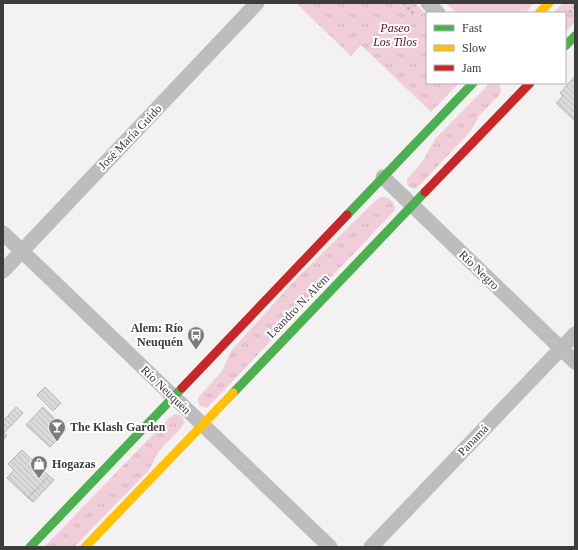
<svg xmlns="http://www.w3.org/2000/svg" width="578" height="550" font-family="Georgia,serif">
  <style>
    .grass { fill: #f1ccd9 }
    .park { fill: url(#park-tufts) }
    .building { fill: url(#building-back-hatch); stroke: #b6b4b5 }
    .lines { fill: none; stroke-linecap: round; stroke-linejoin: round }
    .path { stroke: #b7b6b6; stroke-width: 2.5; stroke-dasharray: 3 3; stroke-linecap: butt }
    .street { stroke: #bebdbd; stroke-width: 15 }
    .fast { stroke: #4caf50; stroke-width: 9 }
    .slow { stroke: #ffc107; stroke-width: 9 }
    .jam { stroke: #c62828; stroke-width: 9 }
    .labels { text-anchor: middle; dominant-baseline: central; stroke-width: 4; stroke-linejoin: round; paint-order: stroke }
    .park-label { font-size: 12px; font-style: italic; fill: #54082e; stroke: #fff }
    .street-label { font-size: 12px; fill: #3d3b3b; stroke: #fff }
    .poi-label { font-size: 12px; font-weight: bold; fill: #3d3b3b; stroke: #fff; text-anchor: start }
  </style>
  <defs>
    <pattern id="park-tufts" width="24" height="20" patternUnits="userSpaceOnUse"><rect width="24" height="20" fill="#f1ccd9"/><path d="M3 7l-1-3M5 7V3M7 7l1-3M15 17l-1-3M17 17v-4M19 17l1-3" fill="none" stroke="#d0b0bb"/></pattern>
    <pattern id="building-back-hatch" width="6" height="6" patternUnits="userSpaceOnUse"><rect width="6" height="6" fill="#dbd9da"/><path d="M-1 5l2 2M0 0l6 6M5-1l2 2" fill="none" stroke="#bdbbbc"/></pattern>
  </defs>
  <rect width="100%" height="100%" fill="#f4f1f2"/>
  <path class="grass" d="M446 3H534L525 13H456Z"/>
  <g class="park">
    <path d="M296 3H415L427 15V83H459L431 112 361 45 351 56Z"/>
    <path d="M563 3H575V22L565 32V13H553Z"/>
    <path d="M490 83 499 84 501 89 500 94 479 116 470 132 416 189 409 187 407 184V179L423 161 435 139Z"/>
    <path d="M384 197C391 198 395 203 395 210L207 408C201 407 197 405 198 398L222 371 231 351 297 278 374 202 379 198Z"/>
    <path d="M175 414C183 414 186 421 182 427L159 451 149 470 74 547H44L169 418Z"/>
  </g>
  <g class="building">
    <path d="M575 76V121L556 103 563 96 560 93Z"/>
    <path d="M45 387 61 403 53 411 37 395Z"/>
    <path d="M16 407 23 413 4 433 3 431V421Z"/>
    <path d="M43 407 66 430 50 447 26 425Z"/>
    <path d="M3 431 7 436 3 440Z"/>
    <path d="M22 450 49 476 28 498 7 478 14 470 8 464Z"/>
    <path d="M49 476 54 480 33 502 28 498Z"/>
  </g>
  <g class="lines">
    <g class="path">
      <path d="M403 3 415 15"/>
      <path d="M565 17 575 6"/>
    </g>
    <g class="street">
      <path d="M428 3 438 13"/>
      <path d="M383 177 575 362"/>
      <path d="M3 233 330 547"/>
      <path d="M3 271 257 3"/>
      <path d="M371 547 575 334"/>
    </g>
    <g class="fast">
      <path d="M565 46 575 36"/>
      <path d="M347 215 473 83"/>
      <path d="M233 393 425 192"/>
      <path d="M30 547 182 388"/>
    </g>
    <g class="slow">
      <path d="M539 13 549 3"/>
      <path d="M85 547 233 393"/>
    </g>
    <g class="jam">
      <path d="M425 192 530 83"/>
      <path d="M182 388 347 215"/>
    </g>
  </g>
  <defs>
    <g id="bus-pin" transform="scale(0.9)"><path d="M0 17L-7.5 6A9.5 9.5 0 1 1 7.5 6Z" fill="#7d7b7b" stroke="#fff"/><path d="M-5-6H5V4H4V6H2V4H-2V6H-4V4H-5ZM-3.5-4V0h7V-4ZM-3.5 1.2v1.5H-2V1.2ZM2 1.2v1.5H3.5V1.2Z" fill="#fff"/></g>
    <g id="bar-pin" transform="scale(0.9)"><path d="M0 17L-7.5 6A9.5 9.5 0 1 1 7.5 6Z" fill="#7d7b7b" stroke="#fff"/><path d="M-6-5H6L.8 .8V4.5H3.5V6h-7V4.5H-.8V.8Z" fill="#fff"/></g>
    <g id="shop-pin" transform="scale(0.9)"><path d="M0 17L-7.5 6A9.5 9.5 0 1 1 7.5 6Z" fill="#7d7b7b" stroke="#fff"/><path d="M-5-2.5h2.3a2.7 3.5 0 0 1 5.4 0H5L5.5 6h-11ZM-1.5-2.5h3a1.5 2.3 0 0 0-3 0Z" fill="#fff"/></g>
  </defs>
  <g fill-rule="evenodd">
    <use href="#bus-pin" x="196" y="335"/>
    <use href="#bar-pin" x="57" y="427"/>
    <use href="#shop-pin" x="39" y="464"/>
  </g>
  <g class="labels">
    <g class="park-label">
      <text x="395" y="28">Paseo<tspan x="395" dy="14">Los Tilos</tspan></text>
    </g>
    <g class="street-label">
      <text transform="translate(130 137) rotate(-46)">José María Guido</text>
      <text transform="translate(479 270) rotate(44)">Río Negro</text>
      <text transform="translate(298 306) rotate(-46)">Leandro N. Alem</text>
      <text transform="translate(166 390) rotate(44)">Río Neuquén</text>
      <text transform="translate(473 440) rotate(-46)">Panamá</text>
    </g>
    <g class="poi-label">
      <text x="183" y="328" text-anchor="end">Alem: Río<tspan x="183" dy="14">Neuquén</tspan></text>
      <text x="70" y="427">The Klash Garden</text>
      <text x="52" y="464">Hogazas</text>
    </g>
  </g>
  <rect width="578" height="550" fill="none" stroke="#3d3b3b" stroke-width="8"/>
  <rect x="426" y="12" width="140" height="72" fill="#ffffff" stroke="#b1b1b1"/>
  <rect x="434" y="25" width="20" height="6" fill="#4caf50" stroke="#b1b1b1"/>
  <text x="462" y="32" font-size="12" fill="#3d3b3b">Fast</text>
  <rect x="434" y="45" width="20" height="6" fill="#ffc107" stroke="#b1b1b1"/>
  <text x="462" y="52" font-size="12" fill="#3d3b3b">Slow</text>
  <rect x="434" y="65" width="20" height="6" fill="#c62828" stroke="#b1b1b1"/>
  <text x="462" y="72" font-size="12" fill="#3d3b3b">Jam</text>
</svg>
